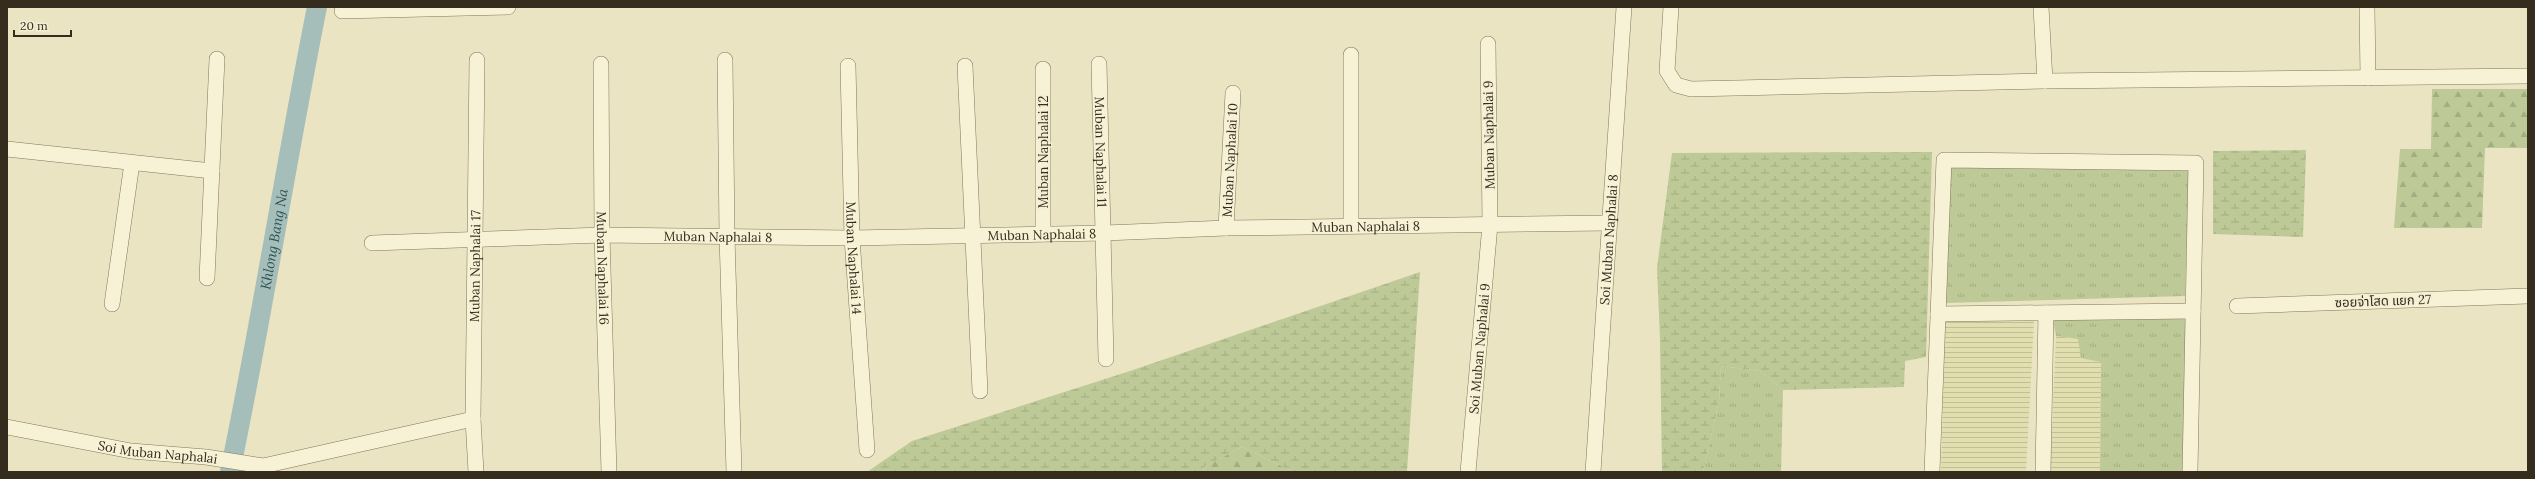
<svg xmlns="http://www.w3.org/2000/svg" width="2535" height="479" font-family="Lora,'Noto Sans Thai',serif">
  <style>
    .farmland { fill: url(#farmland-rules) }
    .grass { fill: url(#grass-tufts) }
    .forest { fill: url(#forest-firs) }
    .wetland { fill: url(#wetland-marsh) }
    .lines { fill: none; stroke-linecap: round; stroke-linejoin: round }
    .canal { stroke: #a5beba; stroke-width: 20 }
    .street-casing { stroke: #84765a; stroke-width: 16 }
    .street { stroke: #f7f1d5; stroke-width: 15 }
    .labels { text-anchor: middle; dominant-baseline: central; stroke-width: 3; stroke-linejoin: round; paint-order: stroke }
    .street-label { font-size: 13px; fill: #352c1e; stroke: #f3edd2 }
    .water-label { font-size: 14px; font-style: italic; fill: #2e5254; stroke: #f3edd2 }
  </style>
  <defs>
    <pattern id="farmland-rules" width="6" height="5" patternUnits="userSpaceOnUse"><rect width="6" height="5" fill="#e1deb0"/><path d="M0 2.5h6" fill="none" stroke="#c2bf97"/></pattern>
    <pattern id="grass-tufts" width="24" height="20" patternUnits="userSpaceOnUse"><rect width="24" height="20" fill="#bdc997"/><path d="M3 7l-1-3M5 7V3M7 7l1-3M15 17l-1-3M17 17v-4M19 17l1-3" fill="none" stroke="#a3ad82"/></pattern>
    <pattern id="forest-firs" width="22" height="20" patternUnits="userSpaceOnUse"><rect width="22" height="20" fill="#bdc997"/><path d="M5 1l3.5 6h-7zM16 11l3.5 6h-7z" fill="#a3ad82"/></pattern>
    <pattern id="wetland-marsh" width="20" height="14" patternUnits="userSpaceOnUse"><rect width="20" height="14" fill="#bdc997"/><path d="M1 5h8M5 5V1M11 12h8M15 12V8" fill="none" stroke="#a3ad82"/></pattern>
  </defs>
  <rect width="100%" height="100%" fill="#ebe4c2"/>
  <g class="farmland">
    <path d="M1945 320 2034 321 2026 472H1941Z"/>
    <path d="M2056 336 2078 339 2101 362 2100 472H2050Z"/>
  </g>
  <g class="grass">
    <path d="M1950 167 2189 171 2185 296 1946 303Z"/>
    <path d="M2188 318 2183 472H2100L2101 362 2081 358 2078 339 2056 336 2053 320Z"/>
    <path d="M1721 366 1760 371 1783 390 1781 472H1703L1719 401Z"/>
  </g>
  <g class="forest">
    <path d="M2432 89H2528V148H2485L2482 228H2394L2400 149H2431Z"/>
    <path d="M1242 447 1294 472H1203L1204 467Z"/>
  </g>
  <g class="wetland">
    <path d="M2306 150 2303 237 2213 234V151Z"/>
    <path d="M1932 152 1926 357 1905 361 1904 387 1783 390 1760 371 1721 366 1719 401 1703 472H1662L1660 339 1657 268 1672 153Z"/>
    <path d="M1420 272 1407 472H1294L1242 447 1204 467 1203 472H867L912 441 1130 371Z"/>
  </g>
  <g class="lines">
    <path class="canal" id="s1" d="M230 472C262 318 286 162 317 7"/>
    <g class="street-casing">
      <g id="street">
        <path d="M1671 7 1667 71 1676 85 1691 89 2045 81 2528 76"/>
        <path d="M2041 7 2045 81"/>
        <path d="M2367 7 2368 78"/>
        <path d="M342 11 508 7"/>
        <path d="M1351 55V226"/>
        <path d="M725 60 727 236 734 472"/>
        <path id="s2" d="M601 64 602 235 609 472"/>
        <path id="s3" d="M1099 64 1106 359"/>
        <path id="s4" d="M848 66 852 238 867 450"/>
        <path d="M965 66 980 391"/>
        <path d="M1043 69V234"/>
        <path d="M7 149 212 171"/>
        <path id="s5" d="M1226 228 1233 93"/>
        <path id="s6" d="M372 243 602 235 852 238 1105 233 1226 228 1609 223"/>
        <path d="M207 278 217 59"/>
        <path d="M112 304 132 163"/>
        <path d="M2237 306 2528 296"/>
        <path d="M1938 314 2193 311"/>
        <path id="s7" d="M7 427 131 451 206 457 263 466 473 419"/>
        <path id="s8" d="M476 472 473 419 477 60"/>
        <path id="s9" d="M1468 472 1490 225 1488 44"/>
        <path id="s10" d="M1593 472 1624 7"/>
        <path d="M1932 472 1944 160 2196 163 2190 472"/>
        <path d="M2043 472 2046 313"/>
      </g>
    </g>
    <use href="#street" class="street"/>
  </g>
  <g class="labels">
    <g class="street-label">
      <text transform="translate(1489 135) rotate(-91)">Muban Naphalai 9</text>
      <text transform="translate(1043 152) rotate(-90)">Muban Naphalai 12</text>
      <text stroke="none"><textPath href="#s3" startOffset="88">Muban Naphalai 11</textPath></text>
      <text stroke="none"><textPath href="#s5" startOffset="68">Muban Naphalai 10</textPath></text>
      <text stroke="none"><textPath href="#s6" startOffset="994">Muban Naphalai 8</textPath></text>
      <text stroke="none"><textPath href="#s6" startOffset="670">Muban Naphalai 8</textPath></text>
      <text stroke="none"><textPath href="#s6" startOffset="346">Muban Naphalai 8</textPath></text>
      <text stroke="none"><textPath href="#s10" startOffset="233">Soi Muban Naphalai 8</textPath></text>
      <text stroke="none"><textPath href="#s4" startOffset="192">Muban Naphalai 14</textPath></text>
      <text stroke="none"><textPath href="#s8" startOffset="206">Muban Naphalai 17</textPath></text>
      <text stroke="none"><textPath href="#s2" startOffset="204">Muban Naphalai 16</textPath></text>
      <text transform="translate(2383 301) rotate(-2)">ซอยจ่าโสด แยก 27</text>
      <text stroke="none"><textPath href="#s9" startOffset="124">Soi Muban Naphalai 9</textPath></text>
      <text stroke="none"><textPath href="#s7" startOffset="153">Soi Muban Naphalai</textPath></text>
    </g>
    <g class="water-label">
      <text stroke="none"><textPath href="#s1" startOffset="237">Khlong Bang Na</textPath></text>
    </g>
  </g>
  <rect width="2535" height="479" fill="none" stroke="#352c1e" stroke-width="16"/>
  <path d="M14 30v6h57v-6" fill="none" stroke="#352c1e" stroke-width="2"/>
  <text x="20" y="30" font-size="12" fill="#352c1e" stroke="#f3edd2" stroke-width="3" paint-order="stroke">20 m</text>
</svg>
